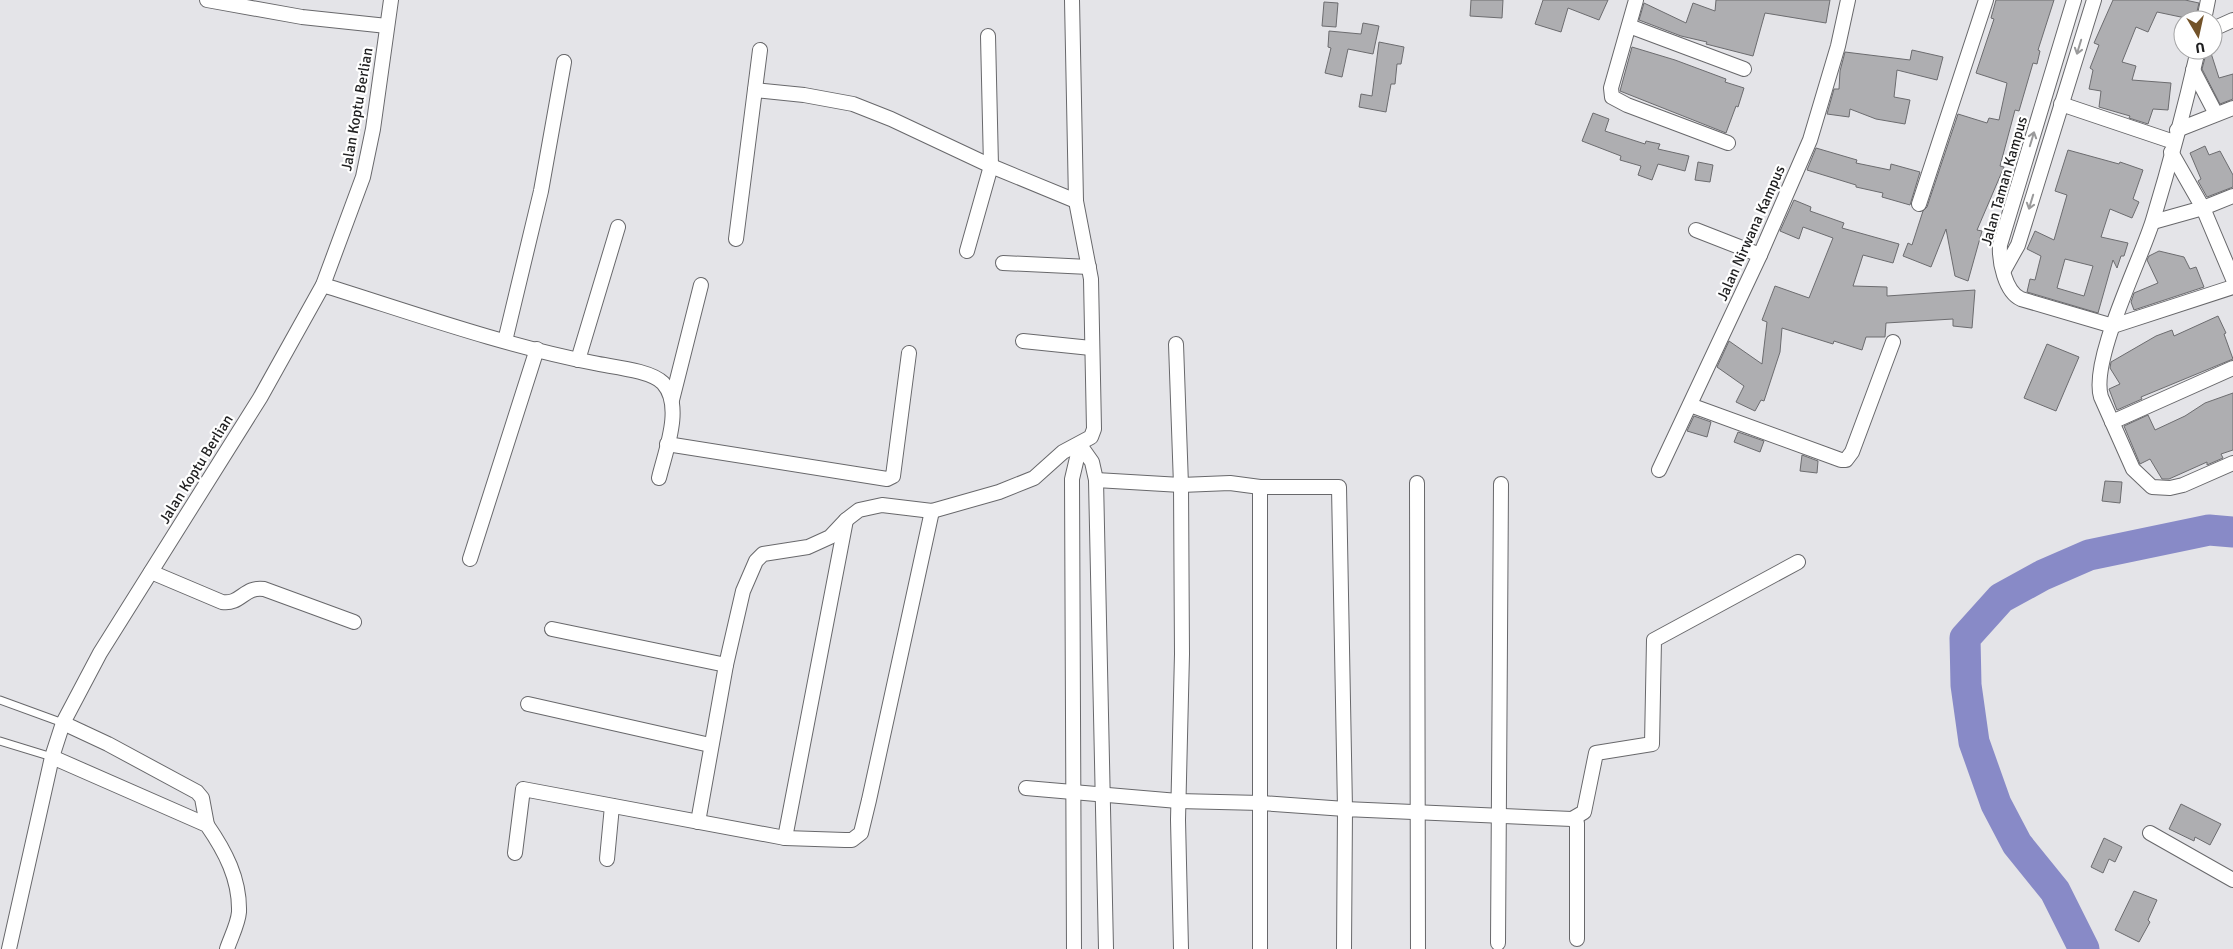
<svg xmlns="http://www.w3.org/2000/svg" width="2233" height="949" font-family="Signika,sans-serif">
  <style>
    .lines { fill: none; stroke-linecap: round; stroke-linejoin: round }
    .river { stroke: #888ac7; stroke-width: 31 }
    .building { fill: #aeaeb1; stroke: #6c6c6f; fill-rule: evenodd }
    .lane-casing { stroke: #68686b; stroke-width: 9 }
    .street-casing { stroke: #68686b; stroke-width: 16 }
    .lane { stroke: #fff; stroke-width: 7 }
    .street { stroke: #fff; stroke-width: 14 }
    .oneway { stroke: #9a9a9b }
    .labels { text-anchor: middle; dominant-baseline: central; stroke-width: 4.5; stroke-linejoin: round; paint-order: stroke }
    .street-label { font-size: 15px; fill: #1f1f20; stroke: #fff }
  </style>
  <rect width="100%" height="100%" fill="#e4e4e8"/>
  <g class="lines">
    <path class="river" d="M2084 949 2055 891 2017 844 1996 804 1974 742 1966 685 1965 638 2001 598 2043 575 2089 555 2209 530 2233 532"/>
  </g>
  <g class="building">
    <path d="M1471 0H1503L1502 18 1470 16Z"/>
    <path d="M1543 0H1608L1599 20 1568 8 1561 32 1535 24Z"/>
    <path d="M1716 0H1830L1826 23 1765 13 1753 56 1706 44 1707 42 1681 36 1639 20 1644 3 1686 23 1693 3 1715 11Z"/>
    <path d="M1996 0H2054L2038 50 2040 51 2037 64 2033 63 2019 111 2015 110 2000 166 2004 167 1977 230 1982 231 1968 281 1955 276 1946 229 1931 267 1903 256 1908 243 1912 245 1923 211 1927 207 1958 114 1987 123 1989 118 1999 120 2007 83 1976 73 1994 19 1991 18Z"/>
    <path d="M2113 0H2185L2199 3 2195 20 2157 12 2148 32 2136 27 2122 62 2136 66 2132 80 2171 83 2168 110 2153 109 2148 124 2129 118 2130 116 2099 107 2101 91 2089 89 2093 70 2090 68 2099 45 2094 43Z"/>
    <path d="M1324 2 1338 3 1336 27 1322 26Z"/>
    <path d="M1363 23 1379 26 1373 54 1348 49 1342 77 1325 73 1331 48 1328 47 1329 31 1361 34Z"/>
    <path d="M1379 42 1404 47 1401 64H1397L1395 84H1391L1386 112 1359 107 1361 94 1372 96Z"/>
    <path d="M1632 47 1675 60 1726 79 1725 82 1744 88 1738 107 1736 106 1726 133 1620 91Z"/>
    <path d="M1912 50 1943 57 1937 80 1897 70 1894 97 1910 100 1905 124 1876 119 1850 109 1849 117 1827 114 1834 89H1839L1840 71 1845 52 1910 60Z"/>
    <path d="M2207 50H2210L2219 78 2233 74V99L2220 104 2202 69Z"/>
    <path d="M1593 113 1609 119 1605 131 1645 144 1646 141 1660 144 1658 149 1689 156 1685 171 1658 164 1652 180 1638 175 1641 166 1620 160 1621 156 1582 141Z"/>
    <path d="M2205 146 2209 155 2220 151 2233 175V187L2207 197 2198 181 2201 179 2190 153Z"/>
    <path d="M1816 148 1857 160 1856 163 1890 170 1891 164 1920 172 1910 205 1882 197 1883 193 1856 187V185L1807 170Z"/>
    <path d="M2068 150 2119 164 2120 162 2143 170 2133 199 2139 202 2132 218 2110 209 2101 237 2128 243 2124 256H2121L2117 268 2113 260 2098 313 2027 292 2030 279 2035 280 2041 256 2027 249 2035 231 2054 240 2067 195 2055 191ZM2065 259 2093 266 2084 296 2057 288Z"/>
    <path d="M1698 162 1713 165 1710 182 1695 180Z"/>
    <path d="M1794 200 1811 207 1810 211 1844 223 1842 228 1899 244 1893 263 1863 255 1853 286 1887 287V296L1975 290 1972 328 1953 326V319L1886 323 1885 337H1866L1862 350 1834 341 1833 344 1782 328 1780 352 1764 401 1761 400 1755 411 1736 402 1744 386 1717 367 1729 341 1762 364 1767 322 1762 320 1775 286 1809 298 1833 238 1803 227 1799 239 1780 231Z"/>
    <path d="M2159 251 2184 257 2190 269 2196 267 2204 287 2134 310 2131 302 2134 293 2158 283 2147 260 2149 256Z"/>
    <path d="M2218 316 2226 333 2224 334 2233 359 2141 397 2142 399 2117 410 2109 389 2120 384 2110 368 2111 362 2156 336 2172 330 2174 336Z"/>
    <path d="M2047 344 2079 357 2056 411 2024 398Z"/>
    <path d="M2233 393V450L2221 454 2223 458 2207 465V462L2169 479H2162L2150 459 2140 464 2124 426 2148 415 2155 430 2185 416 2205 403Z"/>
    <path d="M1694 416 1711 422 1707 437 1687 431Z"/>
    <path d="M1738 432 1764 441 1760 452 1734 442Z"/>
    <path d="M1802 455 1818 461 1817 473 1800 471Z"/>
    <path d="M2105 481 2122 482 2120 503 2102 501Z"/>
    <path d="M2181 804 2221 824 2210 845 2195 837 2194 841 2169 829Z"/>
    <path d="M2104 838 2122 847 2115 862 2109 859 2103 873 2091 867Z"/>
    <path d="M2134 891 2157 900 2148 920 2150 922 2139 942 2115 930Z"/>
  </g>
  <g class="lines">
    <g class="lane-casing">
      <g id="lane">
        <path d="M0 700 63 723"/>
        <path d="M0 741 52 757"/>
      </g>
    </g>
    <g class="street-casing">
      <g id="street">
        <path d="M207 0 302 17 387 26"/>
        <path d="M1636 0 1611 88 1612 97 1627 105 1728 143"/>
        <path d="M2074 0 2000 245C1999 261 2005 292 2021 299L2113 326 2233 287"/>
        <path d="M2204 20 2208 0"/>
        <path d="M1629 26 1744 69"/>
        <path d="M2213 29 2233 20"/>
        <path d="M2198 50C2185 107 2170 164 2153 220 2141 260 2090 360 2101 397L2133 469 2152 487 2170 488 2183 485 2233 463"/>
        <path d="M2193 70 2216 114"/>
        <path d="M755 90 804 95 853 104 891 119 991 166 1076 201"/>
        <path d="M2061 104 2174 142"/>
        <path d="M2177 130 2233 108"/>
        <path d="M2171 152 2203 208 2233 279"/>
        <path d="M1919 204 1986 0"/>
        <path d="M2153 222 2203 208 2233 196"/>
        <path d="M1696 230 1760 255"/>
        <path d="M736 239 760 50"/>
        <path d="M967 251 991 166 988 36"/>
        <path d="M1003 263 1089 267"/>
        <path d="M2004 270 2018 245 2094 0"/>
        <path d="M323 285C413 313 502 345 594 363 612 367 650 370 663 383 684 406 665 452 659 478"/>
        <path d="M505 341 541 191 564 62"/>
        <path d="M1023 341 1091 348"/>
        <path d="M1176 344 1181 485 1182 654 1178 820 1181 949"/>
        <path d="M578 360 618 227"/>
        <path d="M672 400 701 285"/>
        <path d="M1690 405 1841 460H1846L1852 452 1893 342"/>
        <path d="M2112 422 2233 368"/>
        <path d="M667 444 887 479 893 476 909 353"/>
        <path d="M1659 470 1760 255 1810 140 1838 46 1848 0"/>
        <path d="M1417 483 1418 949"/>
        <path d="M470 559 537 349"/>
        <path d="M151 572 222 602C241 605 244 586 264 589L354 622"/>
        <path d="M552 629 726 665"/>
        <path d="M528 704 710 745"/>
        <path d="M63 723 108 744 197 792 202 798 207 825"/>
        <path d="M52 757 207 825C225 851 240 879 239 912 238 924 231 937 227 949"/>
        <path d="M1026 788 1178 801 1261 803 1345 809 1339 487H1260L1230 483 1181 485 1096 480"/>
        <path d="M1572 819 1584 812 1596 753 1652 744 1654 640 1798 562"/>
        <path d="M698 822 726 665 743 591 756 561 763 554 808 547 830 537 846 520 859 510 882 505 932 511 999 492 1034 478 1063 452 1091 437 1094 429 1091 279 1076 201 1072 0"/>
        <path d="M2150 833 2233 880"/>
        <path d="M785 838 846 520"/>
        <path d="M515 853 523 789 785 838 845 840H852L861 833 869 800 932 511"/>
        <path d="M607 859 612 806"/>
        <path d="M1498 943 1501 484"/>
        <path d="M9 949 52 757 63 723 100 653 260 398 323 285 363 177 373 129 391 0"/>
        <path d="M1074 949 1072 479 1080 445 1092 462 1096 480 1106 949"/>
        <path d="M1260 949V487"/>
        <path d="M1344 949 1345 809 1572 819 1577 823V939"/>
      </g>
    </g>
    <use href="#lane" class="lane"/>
    <use href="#street" class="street"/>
  </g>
  <defs><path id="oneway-shaft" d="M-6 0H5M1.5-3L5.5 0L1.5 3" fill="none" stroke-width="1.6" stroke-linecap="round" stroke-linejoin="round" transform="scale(1.25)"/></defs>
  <g class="oneway">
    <use href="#oneway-shaft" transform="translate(2079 47) rotate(107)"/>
    <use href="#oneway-shaft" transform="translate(2032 139) rotate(-73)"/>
    <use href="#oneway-shaft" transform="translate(2031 202) rotate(107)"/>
  </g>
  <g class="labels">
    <g class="street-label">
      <text transform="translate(357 109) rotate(-80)">Jalan Koptu Berlian</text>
      <text transform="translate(2004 181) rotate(-74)">Jalan Taman Kampus</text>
      <text transform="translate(1751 233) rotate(-66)">Jalan Nirwana Kampus</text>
      <text transform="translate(196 469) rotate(-58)">Jalan Koptu Berlian</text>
    </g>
  </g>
  <g transform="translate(2198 35) rotate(171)"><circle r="24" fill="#ffffff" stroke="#a5a5a6"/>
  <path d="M0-4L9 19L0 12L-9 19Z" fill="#735329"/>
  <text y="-8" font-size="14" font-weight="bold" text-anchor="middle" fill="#1f1f20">U</text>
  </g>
</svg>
